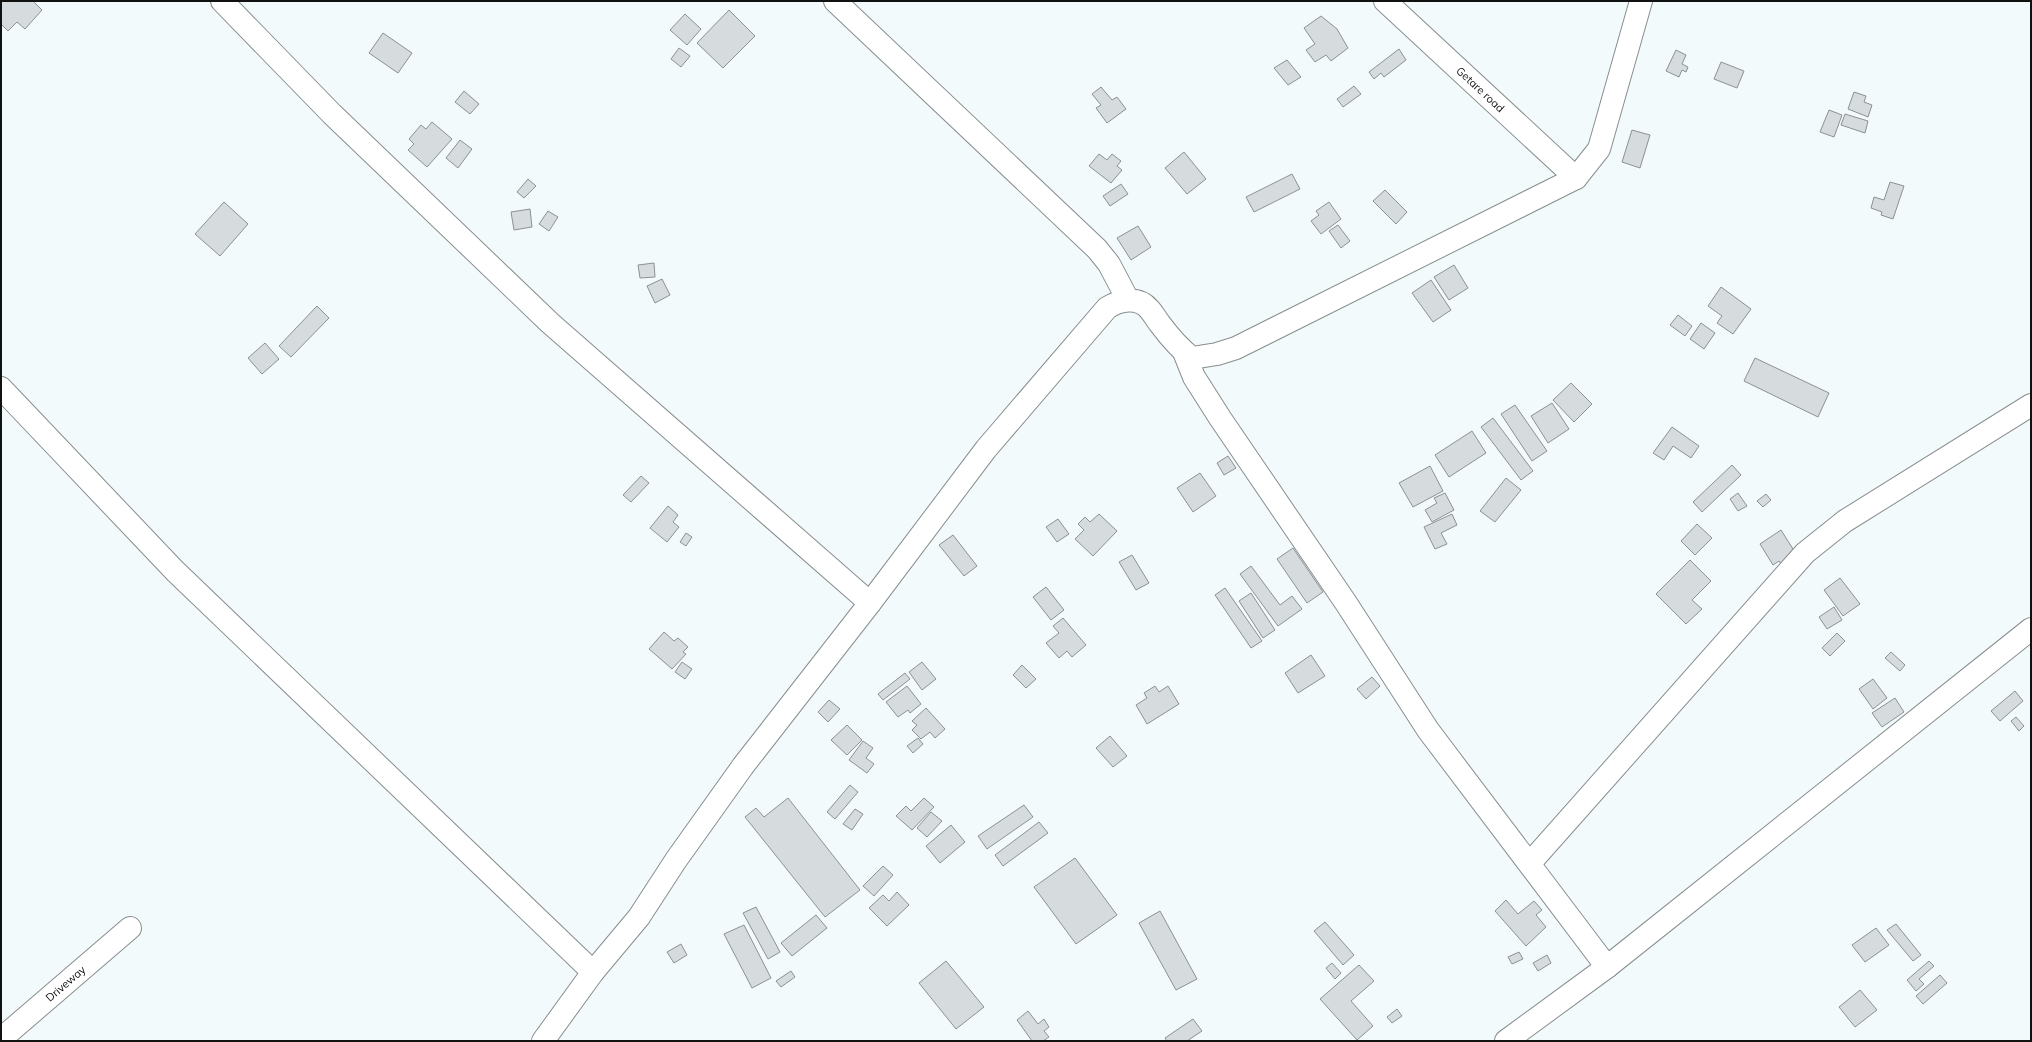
<svg xmlns="http://www.w3.org/2000/svg" width="2032" height="1042" font-family="Mulish,sans-serif">
  <style>
    .building { fill: #d6dbde; stroke: #8c9194 }
    .lines { fill: none; stroke-linecap: round; stroke-linejoin: round }
    .minor-casing { stroke: #888e8f; stroke-width: 24 }
    .minor { stroke: #fff; stroke-width: 22 }
    .labels { text-anchor: middle; dominant-baseline: central; stroke-width: 3; stroke-linejoin: round; paint-order: stroke }
    .street-label { font-size: 11px; fill: #101212; stroke: #f3fafb }
  </style>
  <rect width="100%" height="100%" fill="#f3fafb"/>
  <g class="building">
    <path d="M1 1H33L42 10 25 29 17 22 8 31 1 24Z"/>
    <path d="M729 10 755 36 723 68 697 43Z"/>
    <path d="M685 14 701 29 687 45 670 30Z"/>
    <path d="M1321 16 1337 29 1348 48 1331 61 1326 55 1315 62 1306 50 1315 44 1304 28Z"/>
    <path d="M383 33 412 53 398 73 369 53Z"/>
    <path d="M679 48 690 56 681 67 671 59Z"/>
    <path d="M1399 49 1406 60 1384 77 1381 73 1374 79 1369 72Z"/>
    <path d="M1676 50 1686 55 1682 64 1688 67 1686 72 1682 70 1679 77 1666 71Z"/>
    <path d="M1287 60 1301 77 1288 85 1274 68Z"/>
    <path d="M1721 62 1744 71 1737 88 1714 79Z"/>
    <path d="M1354 86 1361 94 1343 107 1337 99Z"/>
    <path d="M1101 87 1112 100 1117 97 1126 109 1107 123 1096 108 1101 105 1092 94Z"/>
    <path d="M464 91 479 104 470 114 455 102Z"/>
    <path d="M1854 92 1866 96 1864 102 1872 105 1868 117 1848 109Z"/>
    <path d="M1829 110 1842 115 1834 137 1820 132Z"/>
    <path d="M1845 114 1868 121 1865 133 1841 125Z"/>
    <path d="M432 122 452 139 427 167 408 150 414 144 409 139 421 125 426 129Z"/>
    <path d="M1632 130 1650 135 1640 168 1622 162Z"/>
    <path d="M460 140 472 149 458 168 446 158Z"/>
    <path d="M1184 152 1206 179 1187 194 1165 168Z"/>
    <path d="M1099 154 1107 160 1112 154 1121 161 1117 166 1122 170 1111 183 1089 166Z"/>
    <path d="M1292 174 1300 189 1254 212 1246 197Z"/>
    <path d="M528 179 536 186 524 198 517 192Z"/>
    <path d="M1890 182 1904 186 1893 219 1881 215 1882 212 1871 208 1874 197 1884 200Z"/>
    <path d="M1121 184 1128 194 1110 206 1103 196Z"/>
    <path d="M1385 190 1407 212 1396 224 1373 201Z"/>
    <path d="M224 202 248 224 220 256 195 234Z"/>
    <path d="M1329 202 1341 219 1321 234 1311 221 1319 215 1316 211Z"/>
    <path d="M530 209 532 227 514 230 511 212Z"/>
    <path d="M548 211 558 217 549 231 539 224Z"/>
    <path d="M1338 225 1350 241 1341 248 1329 231Z"/>
    <path d="M1138 226 1151 247 1131 260 1117 238Z"/>
    <path d="M654 263 655 277 640 278 638 265Z"/>
    <path d="M1454 265 1468 288 1449 300 1434 277Z"/>
    <path d="M662 279 670 295 655 303 647 286Z"/>
    <path d="M1431 280 1451 310 1433 322 1412 293Z"/>
    <path d="M1721 287 1751 309 1733 334 1717 323 1722 316 1708 306Z"/>
    <path d="M317 306 329 318 291 357 279 346Z"/>
    <path d="M1678 315 1692 326 1685 336 1670 325Z"/>
    <path d="M1701 323 1715 333 1704 349 1690 339Z"/>
    <path d="M265 343 279 359 262 374 248 358Z"/>
    <path d="M1755 358 1829 393 1818 417 1744 381Z"/>
    <path d="M1571 383 1592 404 1574 422 1553 400Z"/>
    <path d="M1552 403 1569 429 1548 443 1531 416Z"/>
    <path d="M1515 405 1547 451 1532 461 1501 414Z"/>
    <path d="M1493 418 1533 471 1521 480 1481 427Z"/>
    <path d="M1672 427 1699 446 1691 458 1673 446 1664 460 1653 453Z"/>
    <path d="M1472 431 1486 453 1449 477 1435 455Z"/>
    <path d="M1228 456 1236 468 1224 475 1217 463Z"/>
    <path d="M1732 465 1741 475 1702 512 1693 502Z"/>
    <path d="M1430 466 1443 491 1413 507 1399 483Z"/>
    <path d="M1200 473 1216 496 1193 512 1177 488Z"/>
    <path d="M641 476 649 483 631 502 623 495Z"/>
    <path d="M1506 478 1521 490 1495 522 1480 511Z"/>
    <path d="M1445 493 1454 510 1432 522 1425 510 1437 503 1434 498Z"/>
    <path d="M1738 493 1747 506 1738 511 1730 499Z"/>
    <path d="M1766 494 1771 500 1763 507 1757 501Z"/>
    <path d="M668 506 678 515 673 522 679 527 667 542 650 528Z"/>
    <path d="M1099 514 1117 531 1093 556 1075 539 1084 530 1078 524 1085 517 1090 522Z"/>
    <path d="M1452 514 1457 525 1441 533 1447 544 1435 549 1424 527Z"/>
    <path d="M1058 519 1069 534 1057 542 1046 527Z"/>
    <path d="M1697 524 1712 538 1695 555 1681 541Z"/>
    <path d="M1781 530 1798 557 1783 567 1779 561 1773 565 1760 544Z"/>
    <path d="M686 533 692 537 686 546 680 542Z"/>
    <path d="M953 535 977 566 964 576 939 545Z"/>
    <path d="M1293 548 1323 592 1307 603 1277 559Z"/>
    <path d="M1132 555 1149 583 1136 590 1119 562Z"/>
    <path d="M1690 560 1711 581 1692 600 1702 609 1686 624 1656 594Z"/>
    <path d="M1251 566 1280 605 1292 596 1302 609 1278 626 1240 574Z"/>
    <path d="M1840 578 1860 604 1843 616 1824 590Z"/>
    <path d="M1046 587 1064 610 1051 620 1033 597Z"/>
    <path d="M1225 588 1262 641 1251 648 1215 595Z"/>
    <path d="M1251 593 1275 630 1263 638 1239 601Z"/>
    <path d="M1834 607 1842 620 1827 629 1819 617Z"/>
    <path d="M1063 618 1086 645 1072 657 1067 651 1059 658 1046 643 1059 633 1053 626Z"/>
    <path d="M664 632 674 641 678 638 688 647 683 652 686 654 672 669 649 649Z"/>
    <path d="M1837 633 1845 641 1830 656 1822 648Z"/>
    <path d="M1891 652 1905 665 1900 671 1885 658Z"/>
    <path d="M1311 655 1325 676 1298 693 1285 673Z"/>
    <path d="M682 662 692 669 685 679 675 672Z"/>
    <path d="M922 662 936 679 922 690 909 672Z"/>
    <path d="M1022 665 1036 679 1026 688 1013 675Z"/>
    <path d="M905 673 910 679 883 700 878 694Z"/>
    <path d="M1372 677 1380 686 1366 699 1357 689Z"/>
    <path d="M1873 679 1887 698 1873 709 1859 689Z"/>
    <path d="M907 686 921 704 910 713 908 710 898 717 886 702Z"/>
    <path d="M1155 686 1159 692 1168 686 1179 704 1147 724 1136 705 1147 698 1144 693Z"/>
    <path d="M2015 691 2023 701 2000 721 1991 711Z"/>
    <path d="M1895 698 1904 712 1882 727 1872 713Z"/>
    <path d="M829 700 840 709 828 722 818 712Z"/>
    <path d="M926 708 945 729 935 738 930 732 921 739 912 730 917 725 912 721Z"/>
    <path d="M2016 717 2024 726 2019 731 2011 721Z"/>
    <path d="M847 725 862 740 847 755 831 740Z"/>
    <path d="M1110 736 1127 756 1113 767 1096 748Z"/>
    <path d="M918 738 923 744 913 753 907 746Z"/>
    <path d="M863 741 873 748 866 758 874 764 867 773 849 760Z"/>
    <path d="M850 785 858 792 835 819 827 812Z"/>
    <path d="M788 798 860 890 825 917 745 817 756 808 764 817Z"/>
    <path d="M924 798 934 807 912 830 896 816 906 806 911 811Z"/>
    <path d="M1024 805 1033 817 987 849 978 836Z"/>
    <path d="M855 809 863 814 852 830 843 824Z"/>
    <path d="M931 812 942 821 927 837 917 828Z"/>
    <path d="M1039 822 1048 833 1003 866 995 855Z"/>
    <path d="M951 825 965 842 940 863 926 846Z"/>
    <path d="M1075 858 1117 915 1076 944 1034 887Z"/>
    <path d="M883 866 893 875 874 896 863 886Z"/>
    <path d="M897 892 909 905 887 926 869 908 883 895 889 901Z"/>
    <path d="M1506 900 1518 914 1534 901 1542 910 1536 915 1546 927 1526 946 1495 911Z"/>
    <path d="M756 907 780 952 768 959 743 913Z"/>
    <path d="M1160 911 1197 979 1176 990 1139 923Z"/>
    <path d="M816 915 827 928 792 956 781 943Z"/>
    <path d="M1325 922 1354 955 1343 965 1314 931Z"/>
    <path d="M1896 924 1921 955 1913 961 1887 930Z"/>
    <path d="M744 925 771 978 752 988 724 934Z"/>
    <path d="M1876 928 1889 945 1865 962 1852 945Z"/>
    <path d="M681 944 687 955 674 963 667 952Z"/>
    <path d="M1519 952 1523 959 1512 964 1508 957Z"/>
    <path d="M1547 955 1551 963 1538 971 1533 963Z"/>
    <path d="M946 961 984 1007 956 1029 919 983Z"/>
    <path d="M1929 961 1934 966 1919 979 1924 984 1916 991 1907 980Z"/>
    <path d="M1332 963 1341 973 1335 979 1326 968Z"/>
    <path d="M1359 965 1374 981 1351 1001 1373 1026 1357 1040 1320 999Z"/>
    <path d="M791 971 795 977 781 987 776 981Z"/>
    <path d="M1940 975 1947 983 1923 1004 1916 996Z"/>
    <path d="M1860 990 1877 1010 1855 1027 1839 1007Z"/>
    <path d="M1397 1009 1402 1016 1392 1023 1387 1017Z"/>
    <path d="M1028 1011 1038 1024 1044 1019 1049 1027 1044 1031 1049 1037 1043 1041H1032L1017 1020Z"/>
    <path d="M1193 1019 1202 1031 1187 1041H1167L1165 1038Z"/>
  </g>
  <g class="lines">
    <g class="minor-casing">
      <g id="minor">
        <path d="M222 1 332 114 550 323 870 603"/>
        <path d="M835 1 1097 249 1109 264 1128 300"/>
        <path id="s1" d="M1385 1 1576 178"/>
        <path d="M1184 352 1194 377 1220 418 1346 603 1428 730 1607 967"/>
        <path d="M1 388 175 571 593 972"/>
        <path d="M1530 863 1805 553 1845 521 2031 405"/>
        <path id="s2" d="M1 1039 130 928"/>
        <path d="M543 1041 593 972 639 917 676 860 743 766 870 603 986 449 1107 308C1119 300 1138 296 1149 309 1153 313 1156 319 1160 324 1169 336 1180 349 1192 358L1217 354 1236 348 1576 178 1599 149 1641 1"/>
        <path d="M1506 1041 1607 967 2031 629"/>
      </g>
    </g>
    <use href="#minor" class="minor"/>
  </g>
  <g class="labels">
    <g class="street-label">
      <text stroke="none"><textPath href="#s1" startOffset="130">Getare road</textPath></text>
      <text stroke="none"><textPath href="#s2" startOffset="85">Driveway</textPath></text>
    </g>
  </g>
  <rect width="2032" height="1042" fill="none" stroke="#101212" stroke-width="4"/>
</svg>
